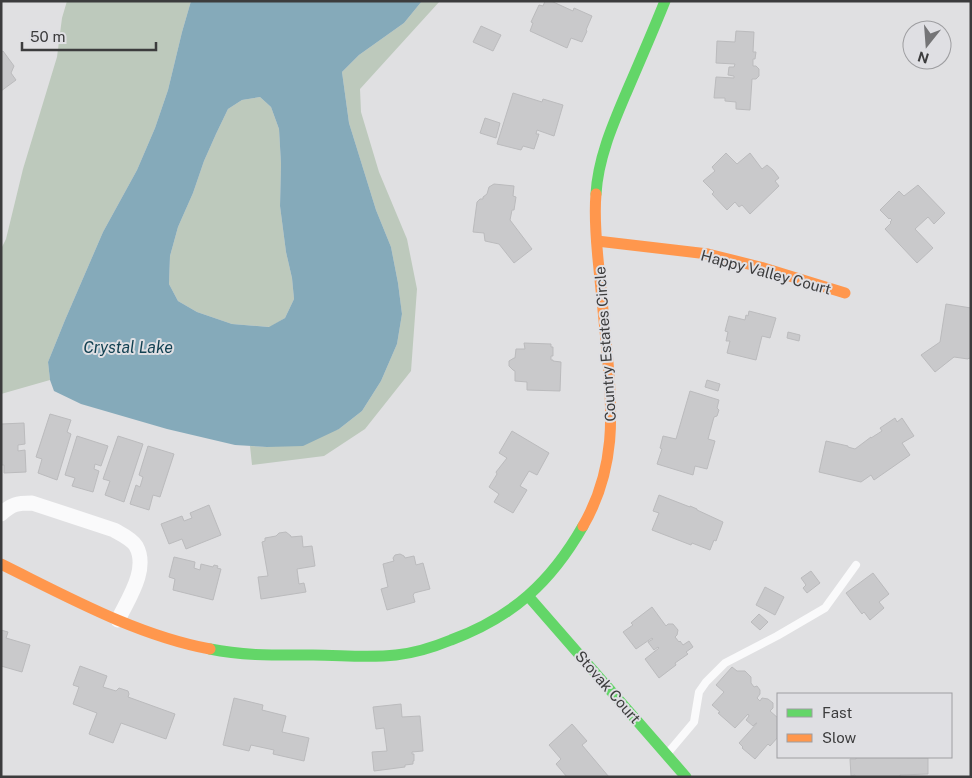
<svg xmlns="http://www.w3.org/2000/svg" width="972" height="778" font-family="'Public Sans',sans-serif">
  <style>
    .green { fill: #bdc9bc }
    .water { fill: #85aaba; fill-rule: evenodd }
    .building { fill: #c9c9cb; stroke: #bbbbbd }
    .lines { fill: none; stroke-linecap: round; stroke-linejoin: round }
    .lane { stroke: #fafafb; stroke-width: 8 }
    .street { stroke: #fafafb; stroke-width: 15 }
    .fast { stroke: #63d668; stroke-width: 11 }
    .slow { stroke: #ff974d; stroke-width: 11 }
    .labels { text-anchor: middle; dominant-baseline: central; stroke-width: 4; stroke-linejoin: round; paint-order: stroke }
    .street-label { font-size: 15px; fill: #3c3c3d; stroke: #dfdfe3 }
    .water-label { font-size: 16px; font-style: italic; fill: #124152; stroke: #dfdfe3 }
  </style>
  <rect width="100%" height="100%" fill="#e0e0e2"/>
  <g class="green">
    <path d="M67 1H191L182 32 168 90 155 128 137 170 103 232 65 320 48 362 50 380 1 394V249L6 239 23 169 57 57 62 18Z"/>
    <path d="M422 1H440L360 89 361 112 379 172 407 239 417 289 411 371 365 429 324 456 252 465 250 446 267 447 339 429 362 411 381 381 397 344 402 314 398 283 391 247 376 210 349 123 342 72 359 55 404 23Z"/>
    <path d="M260 97 271 107 279 129 281 164 280 206 286 252 292 278 294 299 285 318 270 327 232 324 197 312 178 301 169 284 170 256 178 227 193 193 204 161 216 134 228 109 242 100Z"/>
  </g>
  <path class="water" d="M191 1H422L404 23 359 55 342 72 349 123 376 210 391 247 398 283 402 314 397 344 381 381 362 411 339 429 303 446 267 447 235 445 167 429 81 404 54 391 50 380 48 362 65 320 103 232 137 170 155 128 168 90 182 32ZM260 97 271 107 279 129 281 164 280 206 286 252 292 278 294 299 285 318 269 327 232 324 197 312 178 301 169 284 170 256 178 227 193 193 204 161 216 134 228 109 242 100Z"/>
  <g class="building">
    <path d="M545 1H551L573 11 574 8 592 16 586 30 587 31 582 42 571 38 567 48 530 31 533 23 531 22 539 5 543 6Z"/>
    <path d="M481 26 501 35 493 51 473 42Z"/>
    <path d="M736 31 754 32 753 52H756L755 59H753V66H756L759 69V76L756 79H752L750 110 736 109V102L725 101V98H714L716 77 734 78V76L728 75 729 67H734L735 64 716 63 717 41 735 42Z"/>
    <path d="M3 51 14 66 11 73 16 80 1 91V52Z"/>
    <path d="M513 93 542 102 543 99 563 105 554 136 537 130 536 134H539L534 149 523 146 521 150 497 144Z"/>
    <path d="M485 118 500 123 496 138 480 133Z"/>
    <path d="M726 153 737 164 750 153 762 169 767 165 773 170 779 178 775 181 779 186 750 214 742 205 739 207 735 202 727 210 712 194 714 192 703 181 715 171 712 167Z"/>
    <path d="M494 184 514 186 513 196 516 197 514 210H512L510 220 532 249 514 263 499 244 485 241 484 233 473 232 477 202 480 199H483V197L487 194 489 187Z"/>
    <path d="M918 185 945 213 934 224 928 217 915 229 933 248 917 263 885 229 891 223 890 222 892 220 890 218 889 219 880 210 899 191 904 196Z"/>
    <path d="M946 304 971 308V359L969 358 968 359 954 357 935 372 921 355 940 342Z"/>
    <path d="M749 311 776 318 770 338 762 336 756 360 727 353 730 341H726L728 332 725 331 729 316 745 320 746 315 748 316Z"/>
    <path d="M788 332 800 335 799 341 787 338Z"/>
    <path d="M524 343 551 344V347H553V356H551V360H553V361L561 362 560 391 527 390V382L515 381V371L513 370 509 366V361L514 358H515L516 349H525Z"/>
    <path d="M707 380 720 384 718 391 705 387Z"/>
    <path d="M690 391 719 400 717 408 719 410 717 416 714 417 708 439 715 441 707 469 695 466 693 475 657 464 662 449 660 448 663 436 676 439Z"/>
    <path d="M50 414 71 420 67 432 71 434 57 480 38 473 42 459 36 457Z"/>
    <path d="M895 418 897 422 902 418 914 436 902 443 910 455 874 480 871 475 861 482 819 472 826 441 848 446V447L855 449 871 437V438L882 431 880 428Z"/>
    <path d="M24 423 25 444 18 445V451L25 450 26 472 4 473V465H1V424Z"/>
    <path d="M512 431 549 453 537 475 529 471 520 486 527 490 513 513 494 502 499 494 489 487 497 474 496 472 507 458 499 453Z"/>
    <path d="M77 436 108 446 101 466 95 464 94 469 99 471 93 492 72 486 75 478 65 475Z"/>
    <path d="M118 436 143 444 124 502 105 495 110 481 103 479Z"/>
    <path d="M148 446 174 454 160 497 153 495 149 510 130 504 136 485 140 487 143 477 139 475Z"/>
    <path d="M659 495 690 507V506L697 509V510L723 522 716 541 714 540 710 550 692 543 691 545 652 530 659 513 653 511Z"/>
    <path d="M209 505 221 535 186 549 182 539 169 544 161 524 182 516 184 521 192 518 190 513Z"/>
    <path d="M286 532 291 536V537L302 536 303 547 312 546 315 566 297 569 299 584 304 583 306 592 261 599 258 577 268 576 262 542 265 541V538L276 536 279 533Z"/>
    <path d="M400 554 404 556 405 558 414 556 416 565 423 563 430 589 414 593V594L413 595 415 602 387 610 381 589 388 587 383 564 394 561 393 558 395 555Z"/>
    <path d="M174 557 195 562 194 568 200 570 201 564 213 567 214 565 218 566 217 568 221 569 213 600 173 590 175 579 169 577Z"/>
    <path d="M811 571 820 583 807 593 803 588 806 585 801 578Z"/>
    <path d="M873 573 889 594 879 602 884 608 870 620 864 612 862 614 846 593Z"/>
    <path d="M765 587 784 597 775 615 756 605Z"/>
    <path d="M652 607 666 626 668 624H673L678 630 677 635 675 637 679 642 680 641 683 645 689 641 693 647 686 652 688 654 675 663 676 665 659 678 645 659 659 648 658 647 654 650 648 642 653 639 652 638 636 649 623 632 633 625 631 623Z"/>
    <path d="M759 614 768 622 760 630 751 622Z"/>
    <path d="M1 630 8 632 6 638 30 645 22 672 1 666Z"/>
    <path d="M80 666 107 676 103 687 116 691 119 688 128 691 129 694 128 697 175 714 166 739 121 723 113 743 89 734 97 713 73 704 79 687 73 685Z"/>
    <path d="M732 667 737 671H745L751 677V683L754 687 757 686 760 690V694L757 698 760 701 762 698 768 699 773 703V708L770 711 778 718V737L770 746 768 744 755 759 742 748 743 747 739 743 757 723H756L753 726 746 720 749 716 748 714 735 728 718 713 720 712 712 705 724 692 716 685Z"/>
    <path d="M234 698 263 705 262 710 286 716 282 732 309 738 304 761 273 754 274 750 251 745 249 751 223 745Z"/>
    <path d="M401 704 402 717 420 716 423 751 412 752V754H414V761H413V764L405 765V767L374 771 372 752 387 751 384 728 376 729 373 707Z"/>
    <path d="M572 724 587 741 582 745 609 777H567L556 764 561 759 549 745Z"/>
    <path d="M856 757 928 758V774L900 775V777H855V775L851 776 850 759H856Z"/>
  </g>
  <g class="lines">
    <path class="lane" d="M667 754 694 722 699 692 706 682 725 663 777 636 825 608 856 565"/>
    <path class="street" d="M1 514C12 504 17 503 32 503L114 530C121 534 132 539 136 546 149 569 128 599 118 620"/>
    <g class="fast">
      <path d="M596 194C598 158 613 124 627 91 640 61 653 31 665 1"/>
      <path d="M529 597 686 777"/>
      <path d="M210 649C244 656 278 655 313 655 341 655 368 658 396 655 415 653 434 647 451 640 513 617 551 582 583 526"/>
    </g>
    <g class="slow">
      <path d="M597 241 708 254 760 267 845 293"/>
      <path d="M583 526C616 469 613 414 607 351 604 320 601 290 598 259 596 238 594 216 596 194"/>
      <path d="M1 564C68 597 136 635 210 649"/>
    </g>
  </g>
  <g class="labels">
    <g class="street-label">
      <text transform="translate(766 272) rotate(15)">Happy Valley Court</text>
      <text transform="translate(605 344) rotate(-94)">Country Estates Circle</text>
      <text transform="translate(608 687) rotate(49)">Stovak Court</text>
    </g>
    <g class="water-label">
      <text x="128" y="347">Crystal Lake</text>
    </g>
  </g>
  <rect width="972" height="778" fill="none" stroke="#3c3c3d" stroke-width="5"/>
  <rect x="777" y="693" width="175" height="65" fill="#dfdfe3" stroke="#9e9ea1"/>
  <rect x="787" y="709" width="25" height="8" fill="#63d668" stroke="#9e9ea1"/>
  <text x="822" y="718" font-size="15" fill="#3c3c3d">Fast</text>
  <rect x="787" y="734" width="25" height="8" fill="#ff974d" stroke="#9e9ea1"/>
  <text x="822" y="743" font-size="15" fill="#3c3c3d">Slow</text>
  <g transform="translate(927 45) rotate(197)"><circle r="24" fill="#dfdfe3" stroke="#9e9ea1"/>
  <path d="M0-4L9 19L0 12L-9 19Z" fill="#757577"/>
  <text y="-8" font-size="14" font-weight="bold" text-anchor="middle" fill="#3c3c3d">N</text>
  </g>
  <path d="M22 42v8h134v-8" fill="none" stroke="#3c3c3d" stroke-width="2.5"/>
  <text x="30" y="42" font-size="15" fill="#3c3c3d" stroke="#dfdfe3" stroke-width="4" paint-order="stroke">50 m</text>
</svg>
